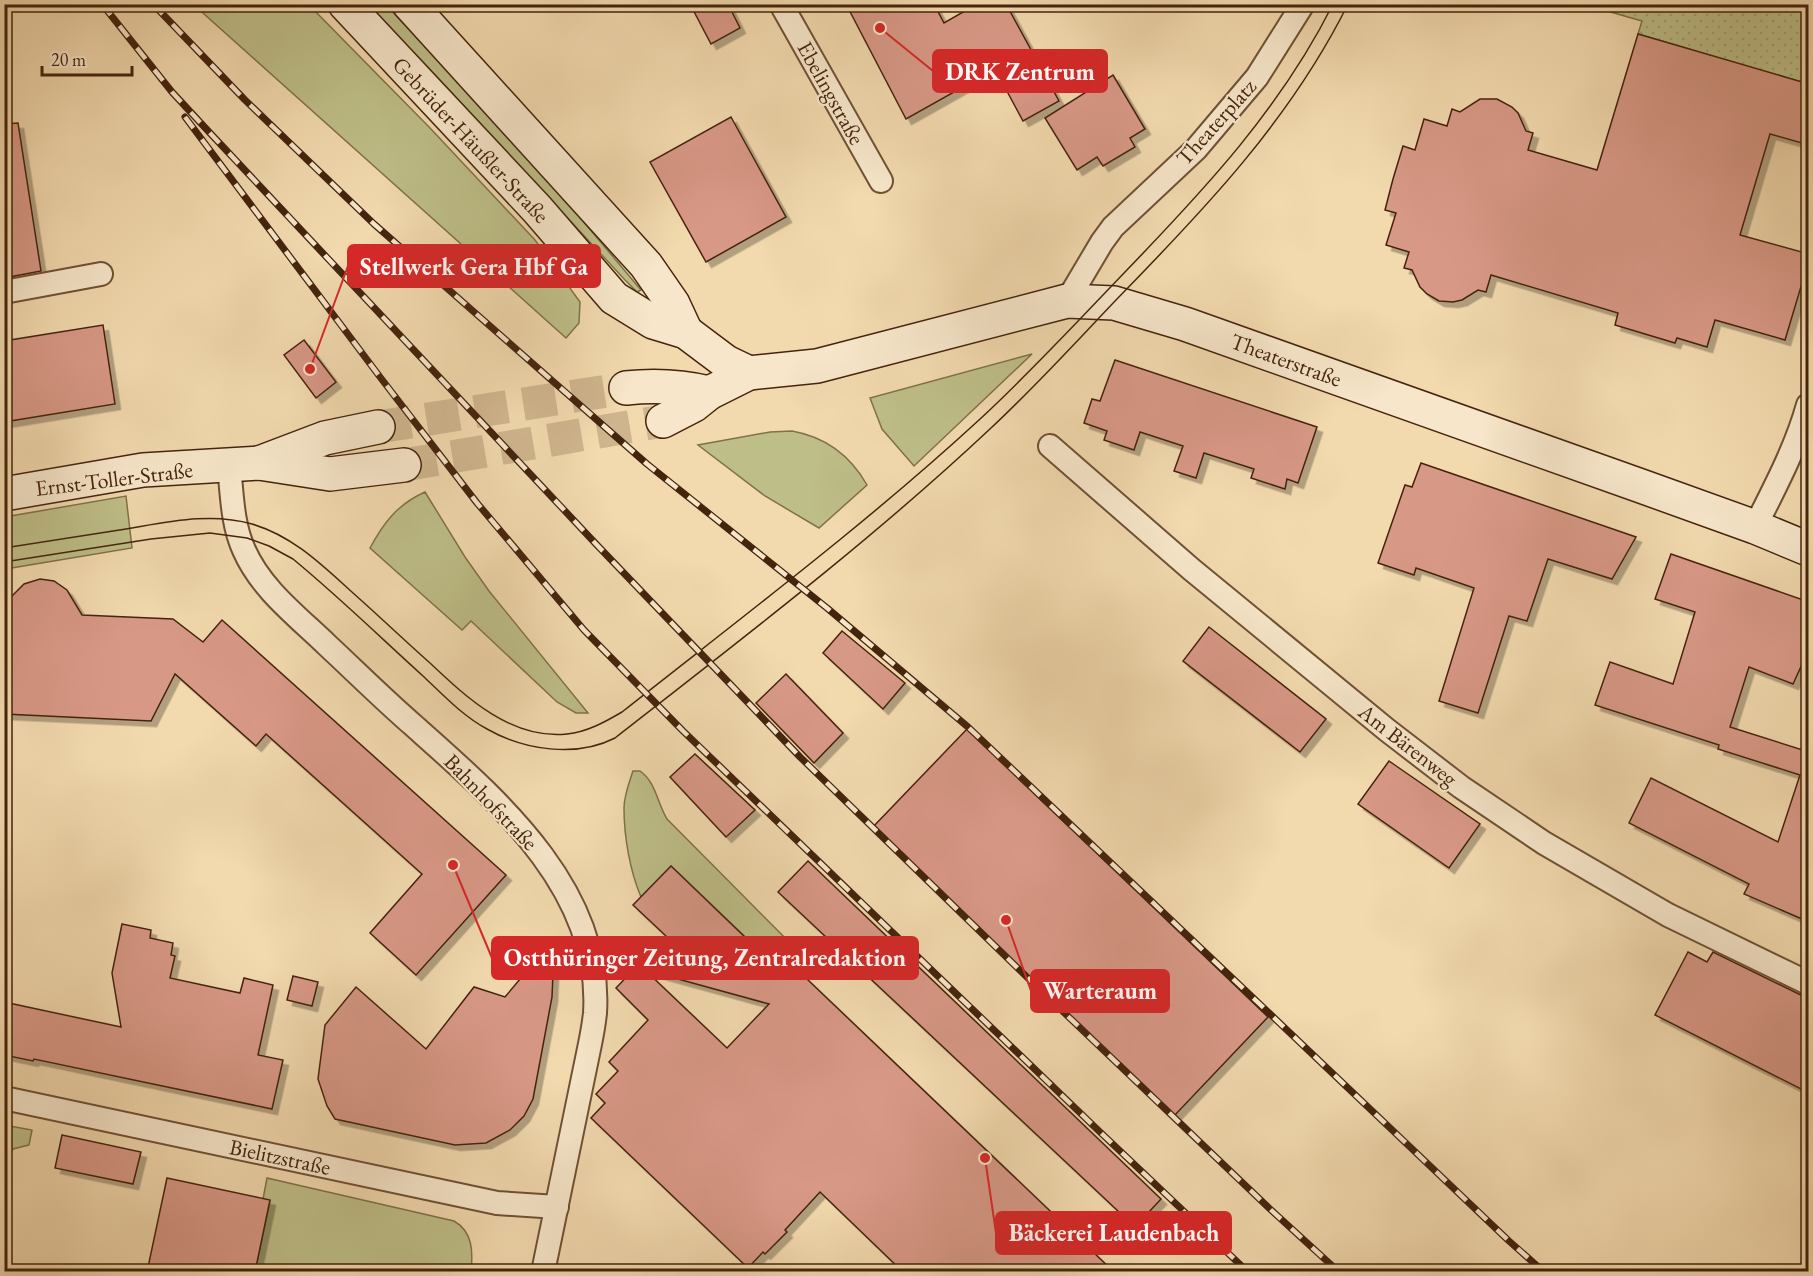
<svg xmlns="http://www.w3.org/2000/svg" width="1813" height="1276" font-family="'EB Garamond',serif">
  <style>
    .grass { fill: #bebe88; stroke: #81714a; stroke-width: 1.5 }
    .park { fill: url(#park-dots); stroke: #81714a; stroke-width: 1.5 }
    .building { fill: #d89886; stroke: #44240d; stroke-width: 1.5; fill-rule: evenodd; filter: url(#shadow) }
    .lines { fill: none; stroke-linecap: round; stroke-linejoin: round }
    .secondary-tunnel { stroke: #cfb58e; stroke-width: 33; stroke-dasharray: 33 16; stroke-linecap: butt }
    .street-casing { stroke: #705135; stroke-width: 26 }
    .secondary-casing { stroke: #44240d; stroke-width: 36 }
    .street { stroke: #f7e6ca; stroke-width: 22 }
    .secondary { stroke: #f7e6ca; stroke-width: 33 }
    .tram { stroke: #44240d; stroke-width: 1.5 }
    .rail-casing { stroke: #44240d; stroke-width: 7 }
    .rail { stroke: #f7e6ca; stroke-width: 4.5; stroke-dasharray: 14; stroke-linecap: butt }
    .labels { text-anchor: middle; dominant-baseline: central; stroke-width: 4.5; stroke-linejoin: round; paint-order: stroke }
    .street-label { font-size: 22px; fill: #44240d; stroke: #f7e6ca }
    .leader { fill: none; stroke: #d62828; stroke-width: 2 }
    .callout-dot { fill: #d62828; stroke: #f7e6ca; stroke-width: 2 }
    .callout { fill: #d62828; stroke: #d62828; stroke-width: 2 }
    .callout-label { font-size: 24px; text-anchor: middle; font-weight: bold; fill: #fff }
  </style>
  <defs>
    <pattern id="park-dots" width="8" height="8" patternUnits="userSpaceOnUse" patternTransform="scale(1.5)"><rect width="8" height="8" fill="#bebe88"/><path d="M2 2h.1M6 6h.1" fill="none" stroke="#a4a374" stroke-width="1.8" stroke-linecap="round"/></pattern>
    <filter id="shadow"><feDropShadow dx="5.5" dy="5.5" stdDeviation="0" flood-color="#0004"/></filter>
  </defs>
  <rect width="100%" height="100%" fill="#f2d9ae"/>
  <filter id="stains"><feTurbulence type="fractalNoise" baseFrequency=".00333" numOctaves="4"/><feColorMatrix values="0 0 0 0 .2 0 0 0 0 .09 0 0 0 0 .02 0 0 0 .5 -.17"/></filter>
  <radialGradient id="worn" r=".72"><stop offset=".6" stop-color="#630" stop-opacity="0"/><stop offset="1" stop-color="#630" stop-opacity=".3"/></radialGradient>
  <g class="grass">
    <path d="M194 5H309L430 128 535 240 580 302 579 323 566 338Z"/>
    <path d="M368 5H386L535 164 641 290 637 292 625 280 436 76Z"/>
    <path d="M1032 354 914 466 882 429 870 398Z"/>
    <path d="M792 431C826 437 850 455 867 485L819 528 765 496 698 445 770 432Z"/>
    <path d="M425 492 465 557 489 591 588 713H576L557 702 471 621 462 630 370 548C384 522 398 504 425 492Z"/>
    <path d="M126 496 132 548 5 569V517Z"/>
    <path d="M633 771H640C656 782 657 803 667 819L794 947 791 953 763 984 767 963 761 952 671 866 641 897C630 871 624 837 624 808 624 796 629 783 633 771Z"/>
    <path d="M4 1125 32 1130 29 1145 13 1149 7 1157H5Z"/>
    <path d="M267 1178 454 1221C473 1232 473 1252 471 1271L255 1272 270 1201 263 1199Z"/>
  </g>
  <path class="park" d="M1586 5H1808V84L1638 34 1642 21Z"/>
  <g class="building">
    <path d="M690 4H728L740 28 711 44Z"/>
    <path d="M846 4H934L944 23 977 4H1006L1059 101 1023 121 995 69 906 119Z"/>
    <path d="M1638 34 1809 84V145L1770 134 1740 235 1809 254V260L1785 340 1715 320 1707 347 1677 338 1675 343 1615 325 1618 313 1491 275 1486 292 1478 290 1462 300 1453 302 1439 301 1427 294 1420 287 1412 270 1404 268 1409 252 1386 245 1396 213 1385 210 1393 179 1403 146 1415 150 1424 119 1447 126 1452 109 1460 112 1480 99H1497L1512 107 1518 113 1526 131 1533 133 1528 150 1597 170Z"/>
    <path d="M1113 75 1145 129 1130 138 1135 147 1103 166 1097 157 1077 170 1045 118Z"/>
    <path d="M731 117 786 217 706 262 650 162Z"/>
    <path d="M18 123 41 271 4 278V124Z"/>
    <path d="M103 325 115 404 4 422V341Z"/>
    <path d="M304 340 336 382 316 398 284 355Z"/>
    <path d="M1115 360 1317 427 1298 483 1287 479 1285 489 1251 478 1254 469 1204 453 1196 478 1174 471 1183 446 1140 432 1134 450 1104 440 1107 431 1084 423 1092 399 1100 401Z"/>
    <path d="M1421 463 1636 537 1612 579 1548 559 1527 621 1509 616 1478 713 1439 701 1474 588 1416 568 1414 575 1378 563 1405 485 1412 487Z"/>
    <path d="M1671 554 1809 602V649L1793 684 1749 667 1730 727 1809 752V922L1744 894 1749 884 1629 823 1651 778 1778 842 1800 775 1718 749 1719 745 1595 705 1610 662 1673 684 1695 612 1655 599Z"/>
    <path d="M40 579 54 581 67 590 82 615 173 619 203 642 222 620 506 875 416 975 370 933 422 874 266 734 256 746 175 674 151 721 4 714V612L9 613 11 597 24 584Z"/>
    <path d="M1209 627 1326 719 1300 752 1183 661Z"/>
    <path d="M842 631 905 683 883 709 823 653Z"/>
    <path d="M786 674 843 733 814 763 756 703Z"/>
    <path d="M967 729 1268 1017 1174 1116 872 828Z"/>
    <path d="M695 754 755 810 726 837 670 777Z"/>
    <path d="M1389 761 1480 824 1449 868 1358 804Z"/>
    <path d="M808 861 1161 1199 1135 1227 778 892Z"/>
    <path d="M671 866 777 968 786 959 1114 1272H903L820 1192 785 1230 787 1232 765 1254 763 1252 748 1268 591 1118 605 1103 596 1094 618 1071 609 1062 648 1020 616 988 666 936 633 905ZM645 970 769 1004 727 1048Z"/>
    <path d="M122 924 151 930 150 938 173 943 171 955 175 956 170 978 240 993 244 978 273 985 258 1055 283 1060 272 1109 34 1059 33 1061 4 1055V1002L121 1027 112 973Z"/>
    <path d="M547 947 553 974 552 997 533 1099 524 1116 510 1130 486 1143 455 1145 335 1119 327 1106 318 1079 325 1025 356 987 426 1049 474 987 505 997Z"/>
    <path d="M1688 952 1707 962 1713 952 1809 999V1093L1655 1015Z"/>
    <path d="M293 976 318 982 312 1006 287 1000Z"/>
    <path d="M62 1135 141 1152 133 1184 55 1168Z"/>
    <path d="M167 1178 270 1200 255 1272H147Z"/>
  </g>
  <g class="lines">
    <g class="secondary-tunnel">
      <path d="M378 427 626 388"/>
      <path d="M404 465 663 421"/>
    </g>
    <g class="street-casing">
      <g id="street">
        <path d="M781 4 881 181"/>
        <path d="M4 292 101 274"/>
        <path d="M1067 301 1102 242 1113 227 1196 149 1257 77 1303 4"/>
        <path d="M1050 446 1191 569 1387 730 1461 787 1544 843 1668 915 1808 983"/>
        <path d="M229 466C232 493 232 524 244 550 261 589 297 616 327 645 355 671 383 699 413 725 496 799 603 889 595 1013 594 1023 592 1034 590 1044L543 1272"/>
        <path d="M1755 527C1775 487 1796 448 1808 405"/>
        <path d="M4 1098 497 1203 557 1207"/>
      </g>
    </g>
    <g class="secondary-casing">
      <g id="secondary">
        <path d="M345 4 537 209 614 298 653 322 686 332 726 362 749 373"/>
        <path d="M409 4 646 265 673 304 686 332"/>
        <path d="M626 388C655 385 680 386 709 393"/>
        <path d="M663 421 694 405 709 393 749 373 817 366 1067 301 1114 303 1185 324 1641 486 1755 527 1808 549"/>
        <path d="M259 463 325 438 378 427"/>
        <path d="M4 494 143 470 259 463 330 474 404 465"/>
      </g>
    </g>
    <use href="#street" class="street"/>
    <use href="#secondary" class="secondary"/>
    <g class="tram">
      <path d="M4 548C45 542 85 535 126 529 168 522 211 512 252 524 293 536 322 565 353 593 379 616 404 640 430 663 467 698 512 740 567 734 587 732 605 722 622 712 742 617 866 524 979 420 1030 373 1077 322 1125 272 1205 189 1281 108 1333 4"/>
      <path d="M4 562 151 539 210 533 247 538 269 546 293 559C338 596 380 637 423 676 443 695 463 716 487 729 524 750 576 758 615 738 743 638 873 539 991 428 1035 387 1075 343 1116 300 1204 210 1291 119 1348 4"/>
    </g>
    <g class="rail-casing">
      <g id="rail">
        <path d="M102 4 172 92 210 133 596 544 800 757 1031 981 1270 1209 1339 1272"/>
        <path d="M153 4 245 100 374 224 647 464 827 608 968 727 1509 1241 1544 1272"/>
        <path d="M185 117 380 377 477 503 584 630 683 731 1100 1132 1248 1272"/>
      </g>
    </g>
    <use href="#rail" class="rail"/>
  </g>
  <g class="labels">
    <g class="street-label">
      <text transform="translate(831 93) rotate(61)">Ebelingstraße</text>
      <text transform="translate(1216 122) rotate(-48)">Theaterplatz</text>
      <text transform="translate(471 140) rotate(47)">Gebrüder-Häußler-Straße</text>
      <text transform="translate(1286 360) rotate(20)">Theaterstraße</text>
      <text transform="translate(114 479) rotate(-7)">Ernst-Toller-Straße</text>
      <text transform="translate(1408 745) rotate(38)">Am Bärenweg</text>
      <text transform="translate(491 802) rotate(46)">Bahnhofstraße</text>
      <text transform="translate(280 1157) rotate(12)">Bielitzstraße</text>
    </g>
  </g>
  <path class="leader" d="M880 28L933 71M310 369L348 266M453 865L492 958M1006 920L1031 991M985 1158L996 1233"/>
  <g class="callout-dot">
    <circle cx="880" cy="28" r="6"/>
    <circle cx="310" cy="369" r="6"/>
    <circle cx="453" cy="865" r="6"/>
    <circle cx="1006" cy="920" r="6"/>
    <circle cx="985" cy="1158" r="6"/>
  </g>
  <g class="callout">
    <rect x="933" y="50" width="174" height="42" rx="6"/>
    <rect x="348" y="245" width="252" height="42" rx="6"/>
    <rect x="492" y="937" width="426" height="42" rx="6"/>
    <rect x="1031" y="970" width="138" height="42" rx="6"/>
    <rect x="996" y="1212" width="235" height="42" rx="6"/>
  </g>
  <g class="callout-label">
    <text x="1020" y="80">DRK Zentrum</text>
    <text x="474" y="275">Stellwerk Gera Hbf Ga</text>
    <text x="705" y="966">Ostthüringer Zeitung, Zentralredaktion</text>
    <text x="1100" y="999">Warteraum</text>
    <text x="1114" y="1241">Bäckerei Laudenbach</text>
  </g>
  <rect width="1813" height="1276" fill="none" stroke="#f2d9ae" stroke-width="24"/>
  <rect x="6" y="6" width="1801" height="1264" fill="none" stroke="#44240d" stroke-width="3"/>
  <rect x="12" y="12" width="1789" height="1252" fill="none" stroke="#44240d" stroke-width="1.5"/>
  <path d="M42 66v9h90v-9" fill="none" stroke="#44240d" stroke-width="3"/>
  <text x="51" y="66" font-size="18" fill="#44240d" stroke="#f7e6ca" stroke-width="4.5" paint-order="stroke">20 m</text>
  <rect width="100%" height="100%" filter="url(#stains)"/>
  <rect width="100%" height="100%" fill="url(#worn)"/>
</svg>
